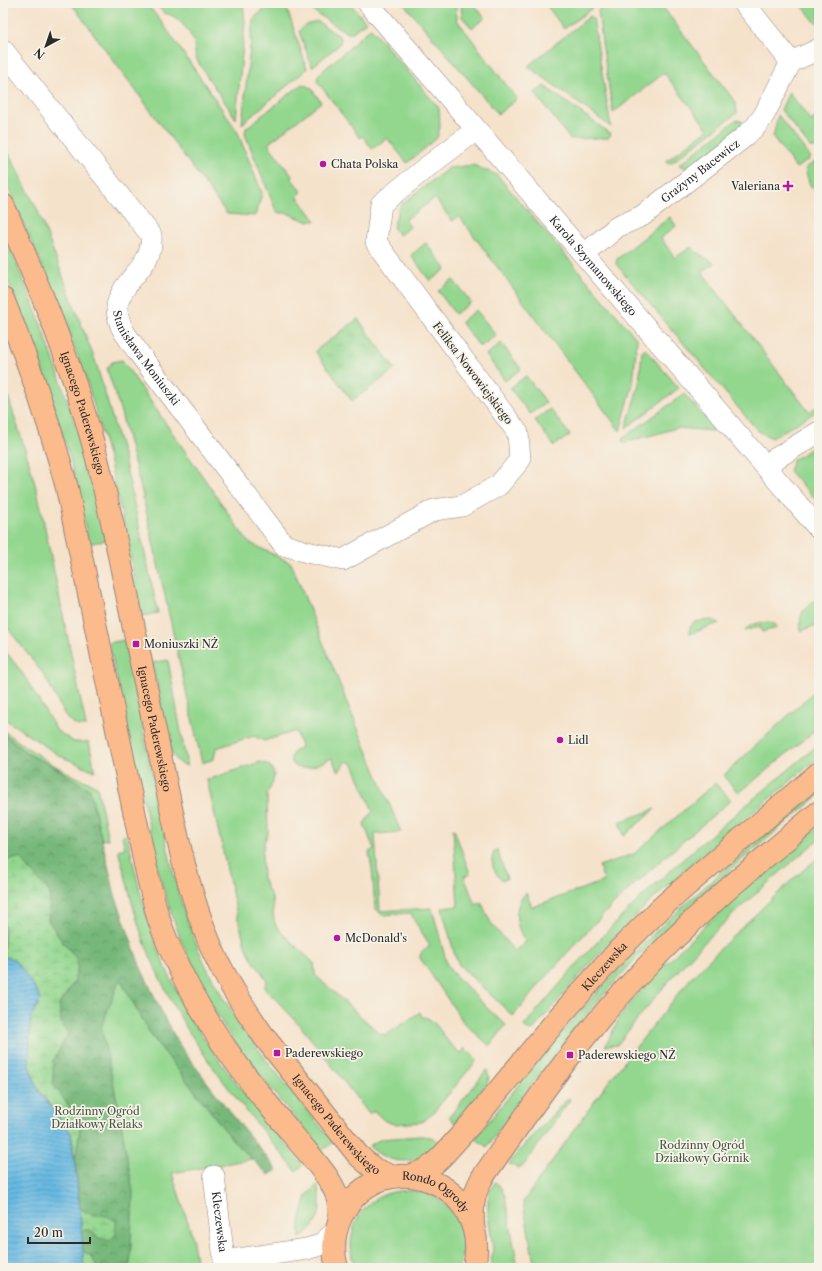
<svg xmlns="http://www.w3.org/2000/svg" width="822" height="1271" font-family="'Libre Caslon Text',serif">
  <style>
    .green { fill: #93d78f; stroke: #5f815d }
    .forest { fill: url(#forest-crowns); stroke: #507252 }
    .wetland { fill: url(#wetland-marsh); stroke: #5f815d }
    .park { fill: url(#park-tufts); stroke: #5f815d }
    .water { fill: url(#water-rules); stroke: #497287 }
    .lines { fill: none; stroke-linecap: round; stroke-linejoin: round }
    .minor-casing { stroke: #90867b; stroke-width: 22 }
    .major-casing { stroke: #90867b; stroke-width: 24 }
    .minor { stroke: #fff; stroke-width: 21 }
    .major { stroke: #fbbb8d; stroke-width: 22 }
    .poi-dot { fill: #b5179e; stroke: #f7f3e8; stroke-width: 1.5 }
    .labels { text-anchor: middle; dominant-baseline: central; stroke-width: 3.5; stroke-linejoin: round; paint-order: stroke }
    .poi-label { font-size: 11px; fill: #2b2b2b; stroke: #f7f3e8; text-anchor: start }
    .street-label { font-size: 11px; fill: #2b2b2b; stroke: #f7f3e8 }
    .park-label { font-size: 11px; fill: #455644; stroke: #f7f3e8 }
  </style>
  <defs>
    <pattern id="forest-crowns" width="20" height="18" patternUnits="userSpaceOnUse"><rect width="20" height="18" fill="#76b87a"/><path d="M2 6a3 3 0 1 1 6 0M12 15a3 3 0 1 1 6 0" fill="none" stroke="#619664"/></pattern>
    <pattern id="wetland-marsh" width="20" height="14" patternUnits="userSpaceOnUse"><rect width="20" height="14" fill="#93d78f"/><path d="M1 5h8M5 5V1M11 12h8M15 12V8" fill="none" stroke="#7fb97c"/></pattern>
    <pattern id="park-tufts" width="24" height="20" patternUnits="userSpaceOnUse"><rect width="24" height="20" fill="#93d78f"/><path d="M3 7l-1-3M5 7V3M7 7l1-3M15 17l-1-3M17 17v-4M19 17l1-3" fill="none" stroke="#7fb97c"/></pattern>
    <pattern id="water-rules" width="6" height="5" patternUnits="userSpaceOnUse"><rect width="6" height="5" fill="#67bae3"/><path d="M0 2.5h6" fill="none" stroke="#5597b8"/></pattern>
  </defs>
  <rect width="100%" height="100%" fill="#f7f3e8"/>
  <filter id="ink" filterUnits="userSpaceOnUse"><feTurbulence type="fractalNoise" baseFrequency=".025" numOctaves="2"/><feDisplacementMap in="SourceGraphic" scale="8" xChannelSelector="R" yChannelSelector="G"/><feConvolveMatrix kernelMatrix="1 2 1 2 8 2 1 2 1" color-interpolation-filters="sRGB"/></filter>
  <filter id="wash" filterUnits="userSpaceOnUse"><feTurbulence type="fractalNoise" baseFrequency=".012" numOctaves="4" result="noise"/><feDisplacementMap in="SourceGraphic" scale="16" xChannelSelector="R" yChannelSelector="G"/><feGaussianBlur stdDeviation="0.9" result="paint"/><feColorMatrix in="noise" values="0 0 0 0 0 0 0 0 0 0 0 0 0 0 0 0 0 1.4 0 .05"/><feComposite in="paint" operator="in"/></filter>
  <g filter="url(#wash)">
    <rect width="100%" height="100%" fill="#f5e2cb"/>
    <g class="green">
      <path d="M71 3H146L163 24 237 131 262 193 255 216 227 214Z"/>
      <path d="M155 3H243L245 22 236 119C224 100 209 81 197 60 194 55 196 48 194 42 189 30 178 15 164 13Z"/>
      <path d="M272 3H285L307 69 242 124 253 19Z"/>
      <path d="M301 3H350L366 22 351 33H347Z"/>
      <path d="M403 3H456L457 20 517 99 498 114Z"/>
      <path d="M461 3H473L485 18 472 28 462 17Z"/>
      <path d="M545 3H599L564 29Z"/>
      <path d="M608 3H651L662 6 736 103 737 113 671 163 665 162 708 129 664 73 613 113 602 42 598 10Z"/>
      <path d="M800 3H819V20L816 23Z"/>
      <path d="M590 16 593 18 611 127 528 66Z"/>
      <path d="M317 21 339 36 341 40 339 45 312 67 299 31 305 25Z"/>
      <path d="M371 28 439 108 440 127 437 138 407 163 387 138 372 149 363 136 360 138 317 81 318 75 356 42 357 39Z"/>
      <path d="M302 84 311 88 321 102 268 144 292 176 291 178 302 192 297 196 316 221H306L287 213H280L276 211 245 134 246 128Z"/>
      <path d="M544 86 611 134 608 138 570 139 535 93Z"/>
      <path d="M789 92 811 121 819 115V145L816 148 810 147 781 110Z"/>
      <path d="M778 115 811 158 796 168 773 137Z"/>
      <path d="M736 120 741 121 747 125 691 170 679 165Z"/>
      <path d="M5 146 37 209 96 363 124 458 158 613 142 616 124 525 108 455 87 381 57 301 3 176V147Z"/>
      <path d="M814 162 819 168V196L810 185 805 169Z"/>
      <path d="M473 165 497 175 637 339 633 384 620 431 459 216 452 221 435 198 405 220 410 227 399 235 393 227 399 209 403 203 449 168Z"/>
      <path d="M670 217 676 226 661 238 675 258 691 247 695 251 714 263 702 272 809 412 819 405V410L772 438 758 431 616 264 617 259Z"/>
      <path d="M3 233C36 305 62 381 85 457 93 484 99 512 106 540L89 544 70 458 38 356 16 300 3 270Z"/>
      <path d="M426 243 446 269 430 281 411 255Z"/>
      <path d="M453 280 471 302 455 314 438 291Z"/>
      <path d="M476 310 496 335 480 347 461 322Z"/>
      <path d="M501 343 521 369 505 381 486 355Z"/>
      <path d="M645 349 679 388 626 428 639 384 642 352Z"/>
      <path d="M122 360 248 542 291 563 346 700 401 832 375 834 380 911 432 908 447 965 451 971 491 1012 506 1025 490 1046 464 1023 420 958C420 951 425 949 430 945L414 920 411 913 382 915 375 908 372 869 369 852 374 849 364 824 373 811 353 764 347 761 339 771 337 770 332 758C323 762 314 767 304 768 297 769 288 763 292 755 293 751 298 749 301 747L296 731 264 741 254 736 216 748 214 759 202 763 141 488 120 409 107 369 112 362Z"/>
      <path d="M526 376 546 402 530 414 510 388Z"/>
      <path d="M3 381 28 459 39 499 86 726H78L67 719 44 675 3 622Z"/>
      <path d="M684 394 715 429 713 431 677 428 624 443 622 439Z"/>
      <path d="M550 409 570 435 554 446 535 420Z"/>
      <path d="M819 444V503L789 471 793 460Z"/>
      <path d="M819 597V633L816 625 801 631C798 610 805 609 819 597Z"/>
      <path d="M713 620 719 623 690 634C687 619 703 621 713 620Z"/>
      <path d="M770 622 776 625 777 628 762 632 760 626 745 631C750 622 761 623 770 622Z"/>
      <path d="M124 640C135 693 146 745 157 797 169 858 181 918 210 974 241 1034 290 1089 333 1142L322 1151C295 1117 266 1084 240 1049 202 998 178 939 160 877L109 643Z"/>
      <path d="M3 648 23 674 57 731 74 742H89L95 771 60 756 3 718Z"/>
      <path d="M168 660 187 766 178 762 172 754 152 663Z"/>
      <path d="M819 687V727L739 793 723 776Z"/>
      <path d="M3 730C33 753 62 772 97 786L108 839 102 840 97 822 55 767 28 754 3 733Z"/>
      <path d="M819 744V757C753 813 684 867 623 928 591 961 562 996 533 1030L529 1031 524 1026C566 976 609 926 658 882 710 834 765 790 819 744Z"/>
      <path d="M260 762 267 764 271 767 274 774 273 782 267 794 268 833 264 843 262 854 263 879 272 898 274 920 276 926 282 933 314 963 315 975 380 1034 386 1035 420 1012 422 1017C435 1017 443 1037 451 1045 454 1048 458 1051 461 1054L465 1048 477 1060 432 1114 426 1119 421 1122 394 1124 385 1121 374 1111 369 1114C335 1071 304 1025 264 988L267 980 252 959 245 944 238 919 207 780Z"/>
      <path d="M715 783 731 800C687 838 641 876 600 918 569 949 541 983 513 1016L459 965 455 956 442 908 458 906 453 829H454L470 874 464 876 475 905 481 902 491 923 514 951 526 942C515 927 512 907 526 893L532 907 604 881 599 866 634 854Z"/>
      <path d="M819 789V795C755 849 690 901 633 962 578 1019 533 1083 487 1147L475 1138C527 1075 578 1010 635 952 693 894 757 842 819 789Z"/>
      <path d="M3 794 120 979 151 1035 236 1144 252 1159 172 1173 192 1235 197 1268H3Z"/>
      <path d="M655 809 624 836 619 822Z"/>
      <path d="M819 826V839C773 878 726 918 685 963 661 989 639 1017 617 1045L605 1046C612 1035 616 1022 624 1011 636 993 653 978 668 962 715 913 767 870 819 826Z"/>
      <path d="M127 835C136 875 144 914 159 952 171 981 185 1009 202 1036 232 1081 269 1123 303 1165L296 1171C261 1129 225 1087 195 1041 175 1012 157 974 144 941 133 911 127 880 118 850L125 848 122 836Z"/>
      <path d="M497 849 507 879 503 880C494 875 487 857 497 849Z"/>
      <path d="M819 857V1268H535L523 1202 609 1081 691 978 737 932 793 879Z"/>
      <path d="M487 1070 489 1077 488 1082 455 1123 449 1117Z"/>
      <path d="M568 1098 570 1099 569 1101 524 1165 518 1168 509 1164 518 1152Z"/>
      <path d="M420 1136 431 1137 440 1142C420 1166 391 1167 369 1146L381 1139Z"/>
      <path d="M495 1182 500 1186 505 1196 518 1268H490L493 1249 488 1214V1200L490 1192Z"/>
      <path d="M317 1185C324 1207 320 1225 300 1238 298 1223 303 1210 307 1196L310 1192Z"/>
      <path d="M410 1190C419 1192 427 1193 434 1197 460 1210 469 1242 459 1268H355C344 1239 356 1205 386 1194 394 1191 402 1191 410 1190Z"/>
    </g>
    <path class="forest" d="M3 733 28 754 55 767 90 790 115 895 140 966 165 1019 182 1049 226 1107 277 1170 269 1175 236 1144 151 1035 120 979 101 1027 118 1105 133 1192 130 1268H93L96 1265 92 1257 83 1251 82 1235 84 1230H89L99 1238 86 1213 80 1208 75 1160 81 1123 52 1084 53 1060 61 1022 59 1004 75 981 72 953 61 940 48 920 50 893 24 863 7 860 3 856Z"/>
    <g class="wetland">
      <path d="M3 856 7 860 20 858 50 893 48 920 61 940 72 953 78 962 75 981 59 1004 61 1022 68 1034 53 1061V1084L81 1123 75 1160 71 1133 39 1091 29 1066 31 1017 37 991 29 981 21 967 14 960 3 957 5 930 3 921Z"/>
      <path d="M80 1208 86 1213 107 1216 116 1221V1234L109 1241 99 1238 89 1230H84L82 1235Z"/>
    </g>
    <path class="park" d="M358 319 395 369 352 401 315 351Z"/>
    <path class="water" d="M3 957C6 958 10 958 13 959 18 962 38 992 41 999L31 1017 29 1066 39 1091 71 1133 80 1208 84 1268H3Z"/>
  </g>
  <g filter="url(#ink)">
    <g class="lines">
      <g class="minor-casing">
        <g id="minor">
          <path id="s1" d="M368 3 819 529"/>
          <path d="M744 3 791 62"/>
          <path id="s2" d="M3 50 151 235C154 267 126 275 118 302 115 310 119 319 121 326 125 335 133 344 138 352L284 545 307 552 343 560 434 510 462 506 499 485 520 460 518 433 376 242 381 204 423 170 476 130"/>
          <path id="s3" d="M584 255 617 227 642 216 743 138 756 126 764 115 791 62 819 49"/>
          <path d="M765 465 819 432"/>
          <path id="s4" d="M214 1176 225 1268"/>
          <path d="M224 1261 307 1249 320 1245 336 1231"/>
        </g>
      </g>
      <g class="major-casing">
        <g id="major">
          <path id="s5" d="M3 205C37 281 70 359 92 440 100 468 106 497 113 526 129 602 144 679 160 755 174 822 186 889 213 951 227 982 246 1011 265 1038L358 1155 374 1169 393 1177"/>
          <path d="M3 299C28 361 50 424 67 488L145 864C149 882 153 899 158 917 170 953 188 988 208 1021 233 1062 263 1098 293 1135 306 1151 322 1167 332 1185 339 1197 340 1207 339 1220"/>
          <path id="s6" d="M409 1176C426 1171 433 1166 445 1153L471 1124 559 1017 619 950 662 907 686 886 819 773"/>
          <path d="M473 1224C472 1206 473 1195 482 1178 518 1127 553 1075 593 1027 613 1001 636 978 658 955 708 903 764 858 819 812"/>
          <path id="s7" d="M337 1268C332 1250 334 1231 342 1215 382 1140 493 1181 474 1268"/>
        </g>
      </g>
      <use href="#minor" class="minor"/>
      <use href="#major" class="major"/>
    </g>
  </g>
  <g class="poi-dot">
    <circle cx="323" cy="164" r="4"/>
    <path d="M786 180h4v4h4v4h-4v4h-4v-4h-4v-4h4z"/>
    <rect x="132" y="640" width="8" height="8" rx="2"/>
    <circle cx="560" cy="740" r="4"/>
    <circle cx="337" cy="938" r="4"/>
    <rect x="273" y="1049" width="8" height="8" rx="2"/>
    <rect x="566" y="1051" width="8" height="8" rx="2"/>
  </g>
  <g class="labels">
    <g class="poi-label">
      <text x="331" y="164">Chata Polska</text>
      <text x="780" y="186" text-anchor="end">Valeriana</text>
      <text x="144" y="644">Moniuszki NŻ</text>
      <text x="568" y="740">Lidl</text>
      <text x="345" y="938">McDonald's</text>
      <text x="285" y="1053">Paderewskiego</text>
      <text x="578" y="1055">Paderewskiego NŻ</text>
    </g>
    <g class="street-label">
      <text stroke="none"><textPath href="#s3" startOffset="144">Grażyny Bacewicz</textPath></text>
      <text stroke="none"><textPath href="#s1" startOffset="346">Karola Szymanowskiego</textPath></text>
      <text stroke="none"><textPath href="#s2" startOffset="378">Stanisława Moniuszki</textPath></text>
      <text transform="translate(473 373) rotate(53)">Feliksa Nowowiejskiego</text>
      <text stroke="none"><textPath href="#s5" startOffset="223">Ignacego Paderewskiego</textPath></text>
      <text stroke="none"><textPath href="#s5" startOffset="547">Ignacego Paderewskiego</textPath></text>
      <text stroke="none"><textPath href="#s6" startOffset="289">Kleczewska</textPath></text>
      <text stroke="none"><textPath href="#s5" startOffset="991">Ignacego Paderewskiego</textPath></text>
      <text stroke="none"><textPath href="#s7" startOffset="168">Rondo Ogrody</textPath></text>
      <text stroke="none"><textPath href="#s4" startOffset="46">Kleczewska</textPath></text>
    </g>
    <g class="park-label">
      <text x="97" y="1111">Rodzinny Ogród<tspan x="97" dy="13">Działkowy Relaks</tspan></text>
      <text x="702" y="1145">Rodzinny Ogród<tspan x="702" dy="13">Działkowy Górnik</tspan></text>
    </g>
  </g>
  <rect width="822" height="1271" fill="none" stroke="#f7f3e8" stroke-width="16"/>
  <g transform="translate(46 46) rotate(220)" stroke="#f7f3e8" stroke-width="3" paint-order="stroke">
  <path d="M0-3L7 15L0 10L-7 15Z" fill="#2b2b2b"/>
  <text y="-6" font-size="11" font-weight="bold" text-anchor="middle" fill="#2b2b2b">N</text>
  </g>
  <path d="M28 1237v6h62v-6" fill="none" stroke="#2b2b2b" stroke-width="2"/>
  <text x="34" y="1237" font-size="12" fill="#2b2b2b" stroke="#f7f3e8" stroke-width="3" paint-order="stroke">20 m</text>
</svg>
